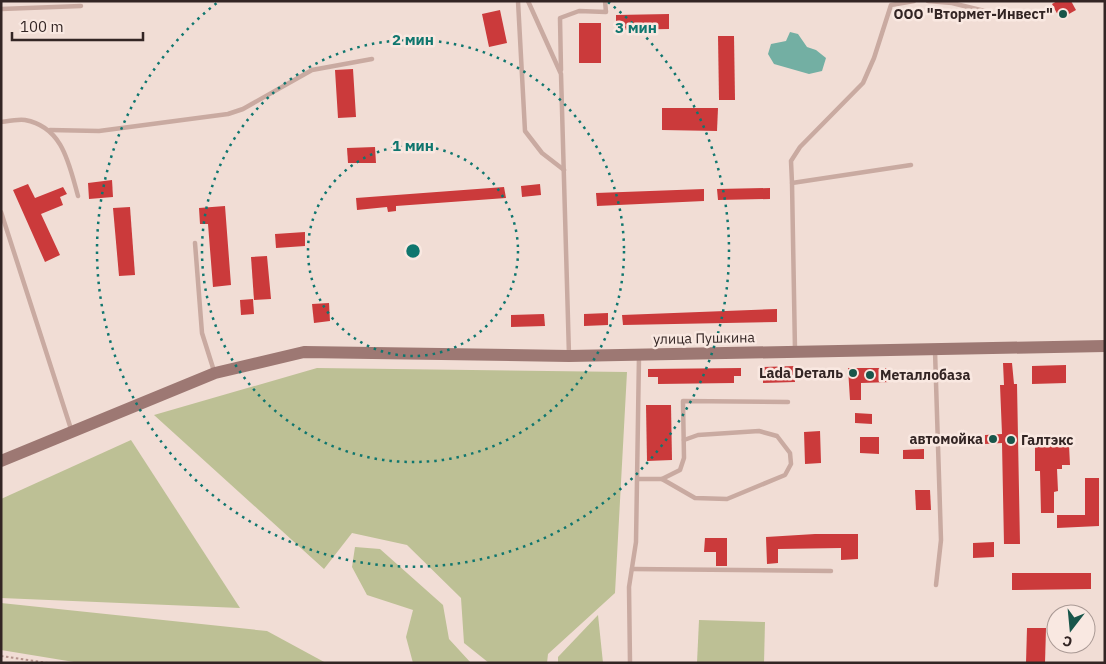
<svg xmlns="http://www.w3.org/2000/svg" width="1106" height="664" font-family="'IBM Plex Sans',sans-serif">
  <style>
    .green { fill: #bdc095 }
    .water { fill: #73afa3 }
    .building { fill: #cb3a3b }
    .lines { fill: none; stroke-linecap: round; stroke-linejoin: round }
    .path { stroke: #b5938c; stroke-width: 2; stroke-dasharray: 2.5 2.5; stroke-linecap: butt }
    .lane { stroke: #c9aaa1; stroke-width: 4.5 }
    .secondary { stroke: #9d7873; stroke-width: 12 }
    .ring { fill: none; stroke: #0f766e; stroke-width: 2.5; stroke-dasharray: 2.5 5 }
    .poi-dot { fill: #19564b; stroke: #f9e8e1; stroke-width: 2 }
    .labels { text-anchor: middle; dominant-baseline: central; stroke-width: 5; stroke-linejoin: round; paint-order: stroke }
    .poi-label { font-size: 14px; font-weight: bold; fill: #332524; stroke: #f9e8e1; text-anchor: end }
    .street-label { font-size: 14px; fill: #332524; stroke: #f9e8e1 }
    .centre { fill: #0f766e; stroke: #f9e8e1; stroke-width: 2.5 }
    .ring-label { font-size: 15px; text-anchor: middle; font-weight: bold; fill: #0f766e; stroke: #f9e8e1; stroke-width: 5; stroke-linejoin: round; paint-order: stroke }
  </style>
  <rect width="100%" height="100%" fill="#f1ddd5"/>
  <g class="green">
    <path d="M317 368 627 372 615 593 548 654 547 663H489L464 643 461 598 407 545 352 533 324 569 154 415Z"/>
    <path d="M131 440 240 608 1 598V499Z"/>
    <path d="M355 547 380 549 443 605 449 639 471 663H413L406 637 413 610 367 595 352 567Z"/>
    <path d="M1 603 267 631 326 663H80L1 650Z"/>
    <path d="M598 615 603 663H558V657Z"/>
    <path d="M699 620 765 622 764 663H697Z"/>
  </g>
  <path class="water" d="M790 32 798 34 807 47 816 50 826 58 822 71 809 74 774 64 768 54 771 44 786 41Z"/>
  <g class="building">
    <path d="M1057 1H1071L1076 10 1060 19 1052 4Z"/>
    <path d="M500 10 507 43 489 47 482 14Z"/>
    <path d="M669 14V29L616 30V15Z"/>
    <rect x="579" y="23" width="22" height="40"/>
    <path d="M718 36H734L735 100H719Z"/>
    <path d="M353 69 356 117 338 118 335 70Z"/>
    <path d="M662 108H718L717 131 662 130Z"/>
    <path d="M375 147 376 163H348L347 148Z"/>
    <path d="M112 180 113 197 89 199 88 183Z"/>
    <path d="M28 184 35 198 63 187 67 194 60 197 63 205 41 214 60 255 45 262 13 190Z"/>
    <path d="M540 184 541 195 522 197 521 186Z"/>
    <path d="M504 187 506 198 396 206V211L388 212 387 207 357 210 356 198Z"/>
    <path d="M770 188V199L718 200 717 189Z"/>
    <path d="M704 189V201L597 206 596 193Z"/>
    <path d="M225 206 231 285 213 287 208 224H200L199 208Z"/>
    <path d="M130 207 135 275 119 276 113 208Z"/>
    <path d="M305 232V246L276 248 275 234Z"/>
    <path d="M267 256 271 299 254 300 251 257Z"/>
    <path d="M253 299 254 314 241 315 240 300Z"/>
    <path d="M329 303 330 321 314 323 312 304Z"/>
    <path d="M777 309V322L623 325 622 315Z"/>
    <path d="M608 313V325L584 326V314Z"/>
    <path d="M544 314 545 326 511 327V315Z"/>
    <path d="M1003 363H1012L1014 384H1017L1020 544H1004L1002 443 985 444V435L1002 434 1000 385H1004Z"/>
    <path d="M1066 365V383L1032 384V366Z"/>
    <path d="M795 366V382L763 383V367Z"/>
    <path d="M741 368V376H734V383L658 384V377H648V369Z"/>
    <path d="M848 368H891V382L861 383V400H850Z"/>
    <path d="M646 405H671L672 460 647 461Z"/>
    <path d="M855 413 872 414V424L855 423Z"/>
    <path d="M820 431 821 463 805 464 804 432Z"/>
    <path d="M860 437H879V454L860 453Z"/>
    <path d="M1069 445 1070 465H1062V469H1057L1058 491 1054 492V513H1041L1040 471H1035V446Z"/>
    <path d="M924 449V459H903V450Z"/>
    <path d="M1085 478H1099V526L1057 528V515H1085Z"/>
    <path d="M915 490H930L931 510H916Z"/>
    <path d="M815 534H858V559L841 560V548L778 549V563L767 564 766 537Z"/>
    <path d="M705 538H727V566H716V552H704Z"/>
    <path d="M994 542V557L973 558V543Z"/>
    <path d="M1012 573H1091V589L1012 590Z"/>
    <path d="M1027 628H1046L1045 663H1026Z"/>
  </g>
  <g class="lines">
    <path class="path" d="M1 656 48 663"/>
    <g class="lane">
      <path d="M518 1 525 131 542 153 564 170"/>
      <path d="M528 1 561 74 569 355"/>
      <path d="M928 1 952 3 1017 19 1039 11"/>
      <path d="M1 9 81 6"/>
      <path d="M561 70 560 18 579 11 606 12 605 1"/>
      <path d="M1 122C8 121 18 119 25 120 63 127 69 164 78 196"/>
      <path d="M50 130 99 131 228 114 243 109 312 70 372 59"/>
      <path d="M792 183 791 161 800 147 863 83 874 58 891 5 914 1"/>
      <path d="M1 212 71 429"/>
      <path d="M195 243 202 333 214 371"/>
      <path d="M795 350 792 183 911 165"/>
      <path d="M935 351 941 540 936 585"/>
      <path d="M638 479H662L680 470 684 458 683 401 788 402"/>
      <path d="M662 479 695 498 727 499 785 475 791 464 790 453 777 436 759 431 698 435 684 440"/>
      <path d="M632 569 831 571"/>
      <path d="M630 663 629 587 636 542 639 356"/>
    </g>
    <path class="secondary" d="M1 461 215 373 304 352 569 356 1105 346"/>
  </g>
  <g class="ring">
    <circle cx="413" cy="251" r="105"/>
    <circle cx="413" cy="251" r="211"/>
    <path d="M608 2A316 316 0 1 1 218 2"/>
  </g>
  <g class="poi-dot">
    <circle cx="1063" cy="14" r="5"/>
    <circle cx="853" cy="373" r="5"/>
    <circle cx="870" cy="375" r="5"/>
    <circle cx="993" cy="439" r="5"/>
    <circle cx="1011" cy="440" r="5"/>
  </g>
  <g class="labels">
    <g class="poi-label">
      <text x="1053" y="14">ООО "Втормет-Инвест"</text>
      <text x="843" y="373">Lada Dеталь</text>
      <text x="880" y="375" text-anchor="start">Металлобаза</text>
      <text x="983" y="439">автомойка</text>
      <text x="1021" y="440" text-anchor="start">Галтэкс</text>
    </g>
    <g class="street-label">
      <text transform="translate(704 338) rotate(-1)">улица Пушкина</text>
    </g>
  </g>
  <circle cx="413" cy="251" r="8" class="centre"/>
  <g class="ring-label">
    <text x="636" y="33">3 мин</text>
    <text x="413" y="45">2 мин</text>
    <text x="413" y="151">1 мин</text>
  </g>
  <rect width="1106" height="664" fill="none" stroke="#332524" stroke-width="5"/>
  <g transform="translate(1071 629) rotate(196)"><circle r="24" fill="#f9e8e1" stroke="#aa9a95"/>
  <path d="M0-4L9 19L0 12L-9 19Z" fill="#19564b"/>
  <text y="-8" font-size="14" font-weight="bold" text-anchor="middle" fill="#332524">С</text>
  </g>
  <path d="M12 32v8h131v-8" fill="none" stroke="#332524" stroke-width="2.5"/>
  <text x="20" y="32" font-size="15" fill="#332524" stroke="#f9e8e1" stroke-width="4" paint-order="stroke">100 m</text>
</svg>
